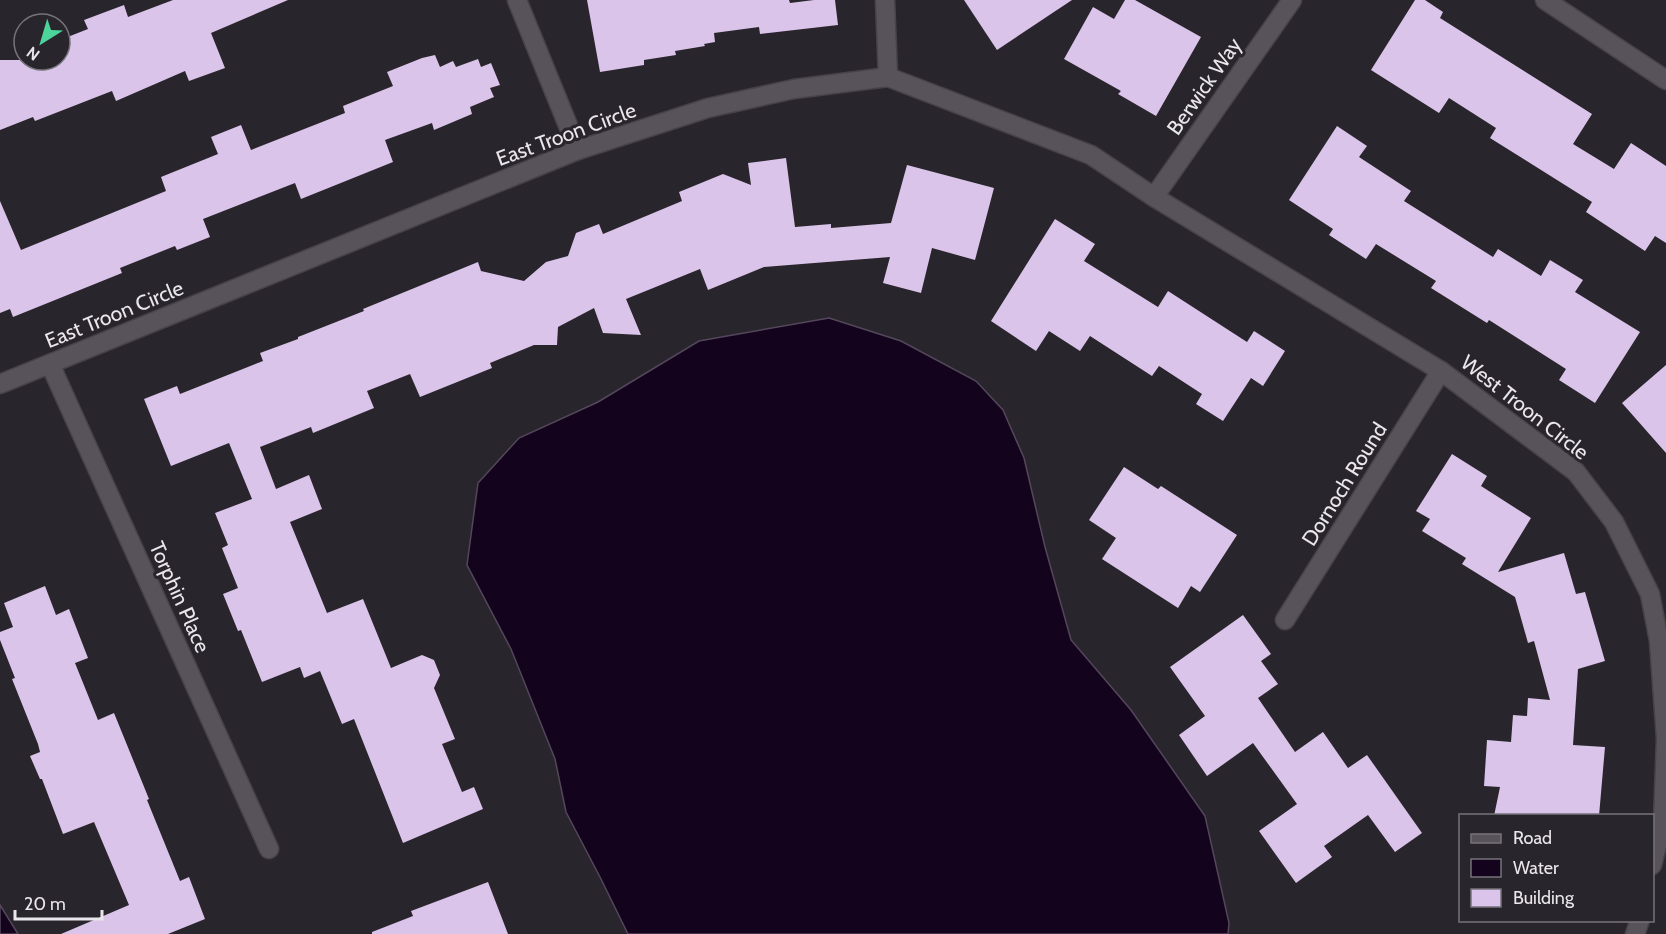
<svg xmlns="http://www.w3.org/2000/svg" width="1666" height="934" font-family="Cabin,sans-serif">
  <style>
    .water { fill: #14031d; stroke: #54475b; stroke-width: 1.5 }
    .building { fill: #dbc4ea }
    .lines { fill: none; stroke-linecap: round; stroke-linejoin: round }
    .street-casing { stroke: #464248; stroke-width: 21 }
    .street { stroke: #58535b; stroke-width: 18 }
    .labels { text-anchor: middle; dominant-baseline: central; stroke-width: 6; stroke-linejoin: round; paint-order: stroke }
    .street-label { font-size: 21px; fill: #eae7ec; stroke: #29252c }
  </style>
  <rect width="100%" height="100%" fill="#29252c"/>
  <g class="water">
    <path d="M829 318 901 341 976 381 1003 410 1024 458 1045 547 1071 640 1131 710 1205 816 1229 923 1228 934H628L600 877 566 812 555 759 511 649 467 565 478 483 519 438 598 402 699 341Z"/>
    <path d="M0 905 18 934H0Z"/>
  </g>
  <g class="building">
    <path d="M173 0H288L211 33 225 68 189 81 185 71 116 101 112 91 35 121 33 117 0 130V60H60V40L88 29 84 20 124 5 128 17Z"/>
    <path d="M587 0H789L790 3 814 0H835L838 25 760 34 759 27 714 33 715 42 704 44 705 46 675 51 676 55 644 60V65L600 72Z"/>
    <path d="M964 0H1072L997 50Z"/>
    <path d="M1125 0H1135L1201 37 1156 116 1118 94 1121 91 1064 59 1093 7 1114 19Z"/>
    <path d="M1415 0H1425L1443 12 1440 18 1592 114 1573 144 1614 169 1631 143 1666 166V243L1655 236 1645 251 1586 212 1592 202 1490 138 1496 128 1449 98 1439 113 1371 70Z"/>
    <path d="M435 55 440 67 453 61 456 67 478 59 481 67 491 63 500 85 490 88 494 97 470 107 472 114 434 130 432 123 385 140 393 162 301 199 295 183 203 219 210 237 177 250 175 246 120 268 122 273 13 317 10 309 0 313V201L21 250 166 191 161 177 218 154 211 137 241 125 251 150 345 113 343 106 393 86 387 72 422 58Z"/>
    <path d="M1337 126 1367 146 1359 157 1411 191 1404 201 1493 257 1498 249 1541 276 1550 260 1583 280 1575 292 1640 332 1595 403 1559 380 1566 369 1489 320 1487 323 1431 288 1436 281 1376 244 1366 259 1329 235 1333 229 1289 200Z"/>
    <path d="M786 158 795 227 831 224V228L891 223 907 165 994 188 975 260 932 248 921 293 883 283 890 257 764 267 708 290 700 269 626 299 641 335 603 333 594 308 558 327 557 345H534L490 363 492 368 420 397 410 374 367 391 374 408 313 433 311 427 260 447 276 489 309 475 322 509 290 522 327 613 363 599 391 668 422 655 434 660 440 675 434 688 455 739 442 744 462 792 474 787 483 809 403 843 354 719 342 724 320 671 304 678 300 667 262 682 241 630 238 631 223 594 238 588 222 548 228 545 215 513 252 499 229 443 171 466 144 399 177 386 180 394 263 361 260 353 298 339V337L364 311 363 309 478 262 481 271 524 281 546 262 568 256 576 233 599 224 603 234 682 201 679 192 723 174 751 185 748 163Z"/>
    <path d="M1055 219 1095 244 1084 261 1158 307 1168 291 1247 342 1254 331 1285 351 1263 386 1251 378 1223 421 1196 404 1202 394 1159 366 1152 376 1090 336 1080 351 1049 331 1036 351 991 321Z"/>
    <path d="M1666 365V453L1622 403Z"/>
    <path d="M1452 454 1487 476 1481 486 1531 518 1498 572 1564 553 1576 594 1585 592 1605 661 1578 669 1573 745 1605 747 1599 816H1494L1500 787 1484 786 1487 740 1511 742 1513 715 1527 716 1528 698 1550 700 1534 641 1528 643 1515 597 1462 564 1466 558 1422 531 1430 519 1416 511Z"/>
    <path d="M1124 467 1158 489 1161 486 1237 535 1200 592 1191 586 1178 608 1102 559 1116 538 1089 520Z"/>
    <path d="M45 586 56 615 69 609 88 658 75 663 98 720 114 713 149 799 147 800 180 881 189 877 205 919 168 934H61L129 905 94 822 63 834 42 779H40L30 756 40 752 38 744 12 679 15 678 0 640V632L13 627 4 603Z"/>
    <path d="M1243 615 1271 654 1261 661 1278 684 1258 698 1295 752 1323 732 1348 768 1367 755 1422 833 1395 852 1368 815 1324 846 1332 857 1296 883 1259 831 1297 804 1253 743 1207 776 1179 735 1205 716 1170 667Z"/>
    <path d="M488 882 508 934H372V932L413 916 411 911Z"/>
  </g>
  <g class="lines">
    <g class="street-casing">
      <g id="street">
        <path d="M517 0 578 150"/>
        <path d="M885 0 888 77"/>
        <path d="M1545 0 1666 80"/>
        <path d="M1154 197 1292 0"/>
        <path d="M50 364 269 849"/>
        <path d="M0 384 578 150 708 108 794 89 888 77 1091 155 1154 197 1441 371 1576 472 1614 522 1650 594 1659 641 1666 739 1663 821 1652 865"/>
        <path d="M1285 620 1441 371"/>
        <path d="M1635 934 1640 920"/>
      </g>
    </g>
    <use href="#street" class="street"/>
  </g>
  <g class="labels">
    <g class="street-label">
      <text transform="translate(1204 86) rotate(-55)">Berwick Way</text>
      <text transform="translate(566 134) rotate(-20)">East Troon Circle</text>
      <text transform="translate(114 314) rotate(-22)">East Troon Circle</text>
      <text transform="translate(1525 407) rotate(38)">West Troon Circle</text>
      <text transform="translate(1344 484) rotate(-58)">Dornoch Round</text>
      <text transform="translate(180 597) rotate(66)">Torphin Place</text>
    </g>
  </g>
  <rect x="1459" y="814" width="195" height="108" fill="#29252c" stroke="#767379" stroke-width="1.5"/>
  <rect x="1471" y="834" width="30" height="9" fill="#58535b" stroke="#767379" stroke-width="1.5"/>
  <text x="1513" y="844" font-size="18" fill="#eae7ec">Road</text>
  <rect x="1471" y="859" width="30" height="18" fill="#14031d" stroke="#767379" stroke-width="1.5"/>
  <text x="1513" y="874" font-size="18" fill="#eae7ec">Water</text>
  <rect x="1471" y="889" width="30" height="18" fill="#dbc4ea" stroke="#767379" stroke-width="1.5"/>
  <text x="1513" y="904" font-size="18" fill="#eae7ec">Building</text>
  <g transform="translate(42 42) rotate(217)"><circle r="28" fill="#29252c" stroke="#767379" stroke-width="1.5"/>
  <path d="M0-4.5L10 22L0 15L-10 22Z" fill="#4cd49b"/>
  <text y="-9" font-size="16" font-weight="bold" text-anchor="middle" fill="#eae7ec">N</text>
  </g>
  <path d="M15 910v9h87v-9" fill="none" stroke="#eae7ec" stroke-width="3"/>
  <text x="24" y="910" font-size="18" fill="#eae7ec" stroke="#29252c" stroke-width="4.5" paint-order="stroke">20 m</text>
</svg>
